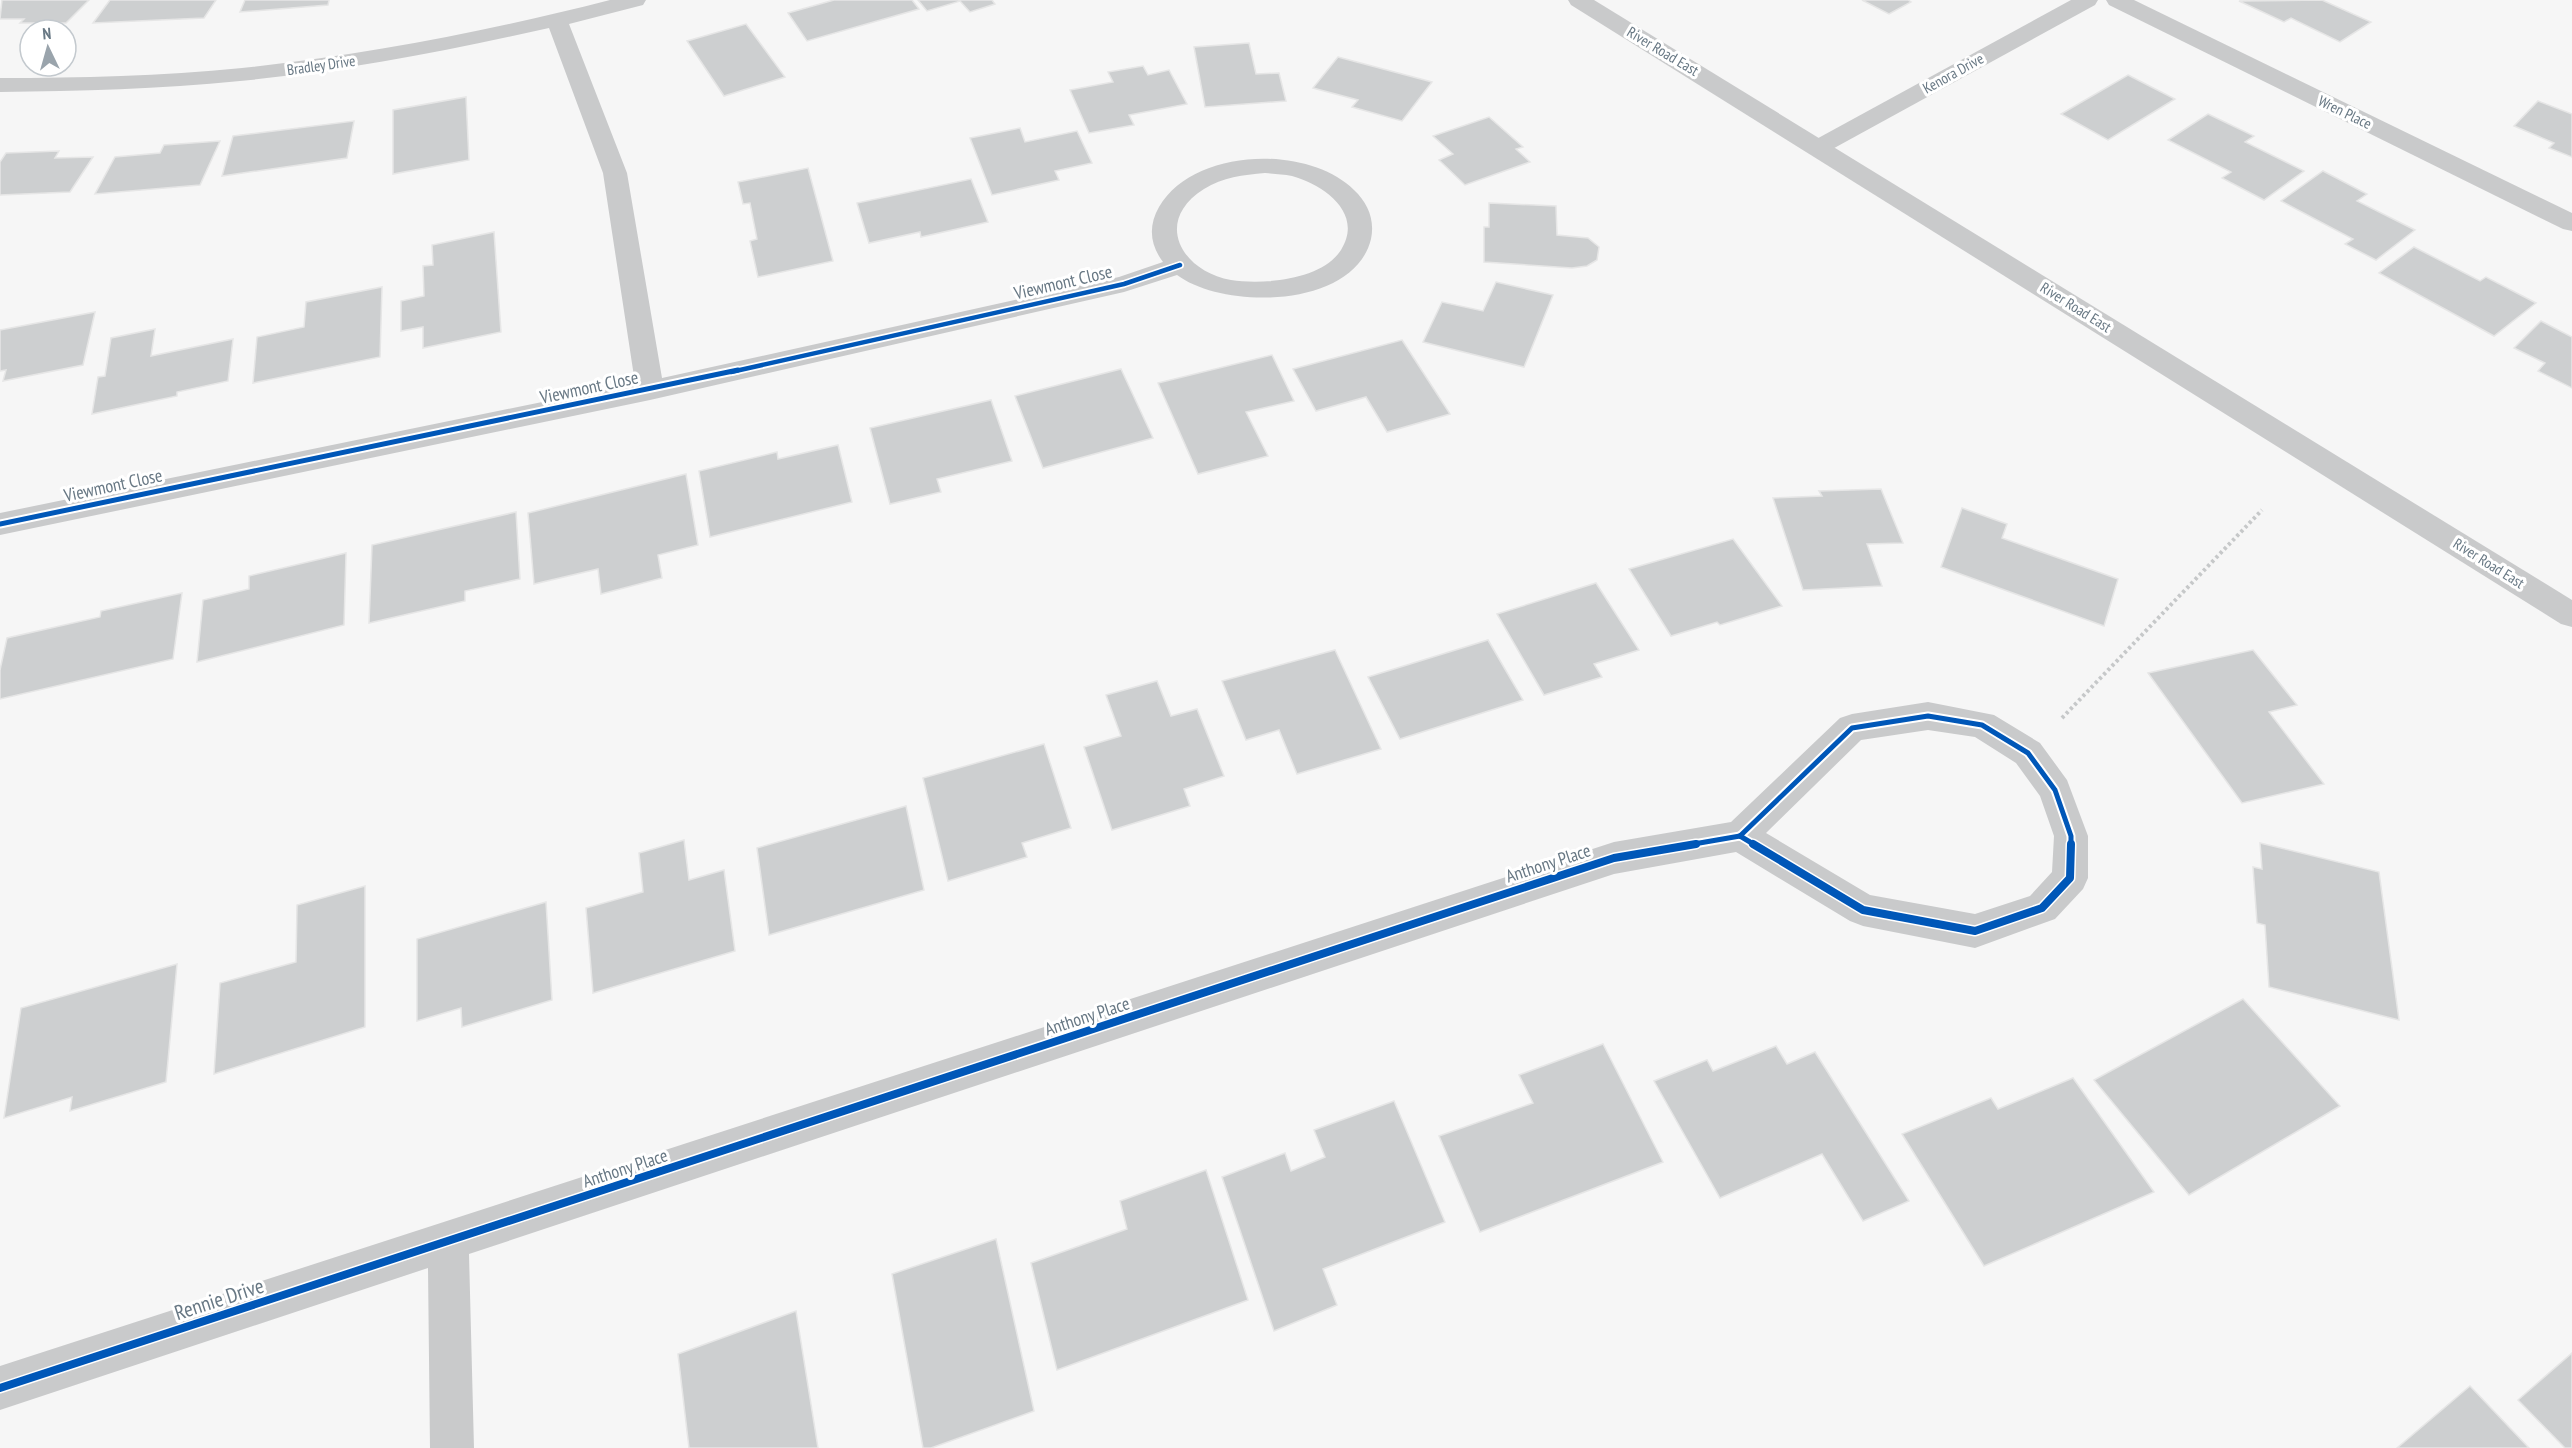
<svg xmlns="http://www.w3.org/2000/svg" width="2572" height="1448" font-family="'PT Sans Narrow',sans-serif">
  <style>
    .building { fill: #cdcfd0; stroke: #e6e6e6; stroke-width: 1.5 }
    .lines { fill: none; stroke-linecap: round; stroke-linejoin: round }
    .path { stroke: #c6c8c9; stroke-width: 4; stroke-dasharray: 3 3; stroke-linecap: butt }
    .minor { fill: #c9cacb; fill-rule: evenodd }
    .tertiary { fill: #c9cacb; fill-rule: evenodd }
    .cycleway-far2-casing { stroke: #fff; stroke-width: 8 }
    .cycleway-far1-casing { stroke: #fff; stroke-width: 9 }
    .cycleway-casing { stroke: #fff; stroke-width: 11 }
    .cycleway-far2 { stroke: #0057b8; stroke-width: 4.5 }
    .cycleway-far1 { stroke: #0057b8; stroke-width: 5 }
    .cycleway { stroke: #0057b8; stroke-width: 8 }
    .labels { text-anchor: middle; dominant-baseline: central; stroke-width: 6; stroke-linejoin: round; paint-order: stroke }
    .far-street-label { font-size: 15px; fill: #687884; stroke: #fff }
    .street-label { font-size: 18px; fill: #687884; stroke: #fff }
    .near-street-label { font-size: 21px; fill: #687884; stroke: #fff }
  </style>
  <rect width="100%" height="100%" fill="#f6f6f6"/>
  <g class="building">
    <path d="M2 0H89L66 23H20L24 19H0Z"/>
    <path d="M110 0H216L204 18 93 23Z"/>
    <path d="M245 0H329L328 5 240 12Z"/>
    <path d="M834 0H912L919 9 807 41 788 13Z"/>
    <path d="M918 0H992L995 4 970 12 960 1 927 11Z"/>
    <path d="M1862 0H1908L1911 2 1889 14Z"/>
    <path d="M2322 0 2371 22 2340 42 2291 18 2284 22 2239 1Z"/>
    <path d="M746 24 785 77 724 96 687 41Z"/>
    <path d="M1249 43 1256 74 1279 73 1286 101 1205 107 1194 47Z"/>
    <path d="M1338 57 1432 82 1402 121 1352 107 1358 100 1313 88Z"/>
    <path d="M1143 66 1148 75 1169 70 1187 104 1129 115 1134 125 1089 133 1070 90 1113 82 1108 72Z"/>
    <path d="M2128 75 2175 99 2108 140 2061 114Z"/>
    <path d="M466 97 469 160 393 174V110Z"/>
    <path d="M2538 101 2572 114V157L2549 148 2554 143 2514 126Z"/>
    <path d="M2208 114 2254 136 2245 142 2304 171 2264 200 2222 178 2231 172 2168 140Z"/>
    <path d="M1489 117 1523 147 1516 149 1530 162 1465 185 1439 160 1453 154 1433 136Z"/>
    <path d="M354 121 347 158 222 176 233 136Z"/>
    <path d="M1020 128 1025 142 1077 131 1092 163 1055 171 1059 180 992 195 970 138Z"/>
    <path d="M220 141 200 185 95 194 115 157 160 153 164 145Z"/>
    <path d="M59 151 55 158 93 157 70 192 0 195V162L6 153Z"/>
    <path d="M808 168 833 261 758 277 750 241 757 239 750 203 743 204 738 182Z"/>
    <path d="M2323 171 2367 194 2357 201 2415 230 2376 260 2345 244 2353 239 2281 201Z"/>
    <path d="M971 179 988 222 921 237 920 232 869 243 857 203Z"/>
    <path d="M1489 203 1556 206 1557 235 1588 238 1599 247 1597 260 1587 266 1572 268 1484 262V227H1489Z"/>
    <path d="M494 232 501 332 423 348V327L401 331V301L424 296 423 266 433 265 432 245Z"/>
    <path d="M2414 247 2480 281 2486 277 2536 303 2494 336 2379 273Z"/>
    <path d="M1496 282 1553 295 1524 367 1423 342 1442 302 1483 311Z"/>
    <path d="M382 287 380 357 253 383 257 337 304 327 306 302Z"/>
    <path d="M95 312 83 365 3 381 6 370 0 371V330Z"/>
    <path d="M2541 321 2572 337V388L2538 371 2545 363 2514 348Z"/>
    <path d="M155 329 151 356 233 339 228 381 177 392V396L92 414 98 377 105 376 111 338Z"/>
    <path d="M1402 340 1450 414 1387 432 1366 397 1316 411 1293 369Z"/>
    <path d="M1272 355 1294 401 1246 412 1268 456 1198 474 1158 383Z"/>
    <path d="M1121 369 1153 438 1043 468 1015 396Z"/>
    <path d="M991 400 1012 461 937 479 941 492 890 504 870 428Z"/>
    <path d="M838 445 852 502 710 537 699 471 777 452 778 459Z"/>
    <path d="M686 474 698 545 658 555 662 578 601 594 598 569 534 584 528 513Z"/>
    <path d="M1881 489 1903 543 1867 544 1882 586 1803 590 1773 498 1822 496 1819 491Z"/>
    <path d="M1962 508 2007 524 2002 538 2118 579 2104 626 1941 567Z"/>
    <path d="M516 512 520 579 465 591V601L369 623 372 545Z"/>
    <path d="M1733 539 1782 606 1720 625 1717 622 1671 636 1629 569Z"/>
    <path d="M346 553 344 625 197 662 203 600 249 589V576Z"/>
    <path d="M1596 583 1639 650 1594 664 1602 677 1544 695 1497 614Z"/>
    <path d="M182 593 173 659 0 699V670L7 638 100 617 101 611Z"/>
    <path d="M1488 640 1523 700 1400 739 1368 677Z"/>
    <path d="M1335 650 1381 749 1297 774 1279 730 1246 740 1222 681Z"/>
    <path d="M2253 650 2297 705 2269 712 2324 784 2242 803 2148 673Z"/>
    <path d="M1157 681 1171 716 1197 709 1224 776 1184 789 1190 806 1112 830 1084 747 1121 736 1106 695Z"/>
    <path d="M1044 744 1071 828 1022 843 1027 857 948 881 923 778Z"/>
    <path d="M906 806 924 890 769 935 757 848Z"/>
    <path d="M684 840 689 880 724 870 735 951 593 993 586 908 643 892 639 853Z"/>
    <path d="M2260 843 2379 872 2399 1020 2269 987 2265 925 2257 923 2253 867 2262 869Z"/>
    <path d="M365 886V1027L214 1074 220 983 296 962 297 905Z"/>
    <path d="M546 902 552 1000 462 1027 461 1008 417 1021V939Z"/>
    <path d="M177 964 166 1082 70 1111 72 1097 4 1118 21 1008Z"/>
    <path d="M2243 999 2340 1106 2189 1195 2094 1080Z"/>
    <path d="M1603 1044 1663 1162 1480 1232 1439 1136 1533 1103 1519 1075Z"/>
    <path d="M1776 1046 1787 1064 1815 1052 1909 1201 1863 1221 1822 1154 1720 1198 1654 1081 1707 1060 1713 1071Z"/>
    <path d="M2073 1078 2154 1192 1984 1266 1902 1134 1991 1098 1998 1109Z"/>
    <path d="M1394 1101 1445 1222 1323 1269 1337 1305 1274 1331 1222 1177 1285 1153 1291 1171 1325 1157 1314 1130Z"/>
    <path d="M1206 1170 1248 1300 1057 1370 1031 1263 1127 1229 1120 1201Z"/>
    <path d="M996 1239 1034 1411 931 1448H923L892 1274Z"/>
    <path d="M796 1311 818 1448H689L678 1354Z"/>
    <path d="M2572 1353V1448H2565L2518 1400Z"/>
    <path d="M2470 1386 2529 1448H2397Z"/>
  </g>
  <g class="lines">
    <path class="path" d="M2062 718 2262 510"/>
    <g class="minor">
      <path d="M610 0H646L643 5 569 24 627 173 662 378 1119 277 1163 262C1150 245 1148 226 1159 207 1193 148 1307 144 1354 190 1368 203 1375 220 1371 239 1354 309 1224 310 1177 275L1124 292 650 400 0 535V513L635 383 603 173 549 28C447 51 344 71 240 81 160 89 80 91 0 92V78C81 78 161 76 242 68 366 55 489 31 610 0ZM1265 173C1274 174 1283 174 1292 176 1324 185 1364 213 1341 250 1322 280 1263 285 1231 280 1181 271 1153 221 1204 189 1223 177 1243 175 1265 173Z"/>
      <path d="M2071 0H2098L2095 5 1827 152 1819 154 1811 152 1807 147 1811 142Z"/>
      <path d="M2106 0H2134L2572 213V231L2563 229 2109 5Z"/>
      <path d="M1928 702 1994 715 2040 743 2067 780 2088 836V878L2083 889 2055 919 1975 948 1863 926 1850 921 1736 852 1614 874 469 1254 474 1448H430L428 1268 0 1410V1366L1614 842 1731 822 1840 718 1852 714ZM1928 730 1975 737 2016 763 2040 796 2054 836 2052 872 2030 896 1975 914 1870 895 1766 833 1861 740Z"/>
    </g>
    <path class="tertiary" d="M1568 0H1594L2572 600V627L2561 624 1571 5Z"/>
    <g class="cycleway-far2-casing">
      <path id="cycleway-far2" d="M731 372 1124 284 1180 265"/>
    </g>
    <g class="cycleway-far1-casing">
      <g id="cycleway-far1">
        <path d="M0 524 738 370"/>
        <path d="M1740 836 1755 845"/>
        <path d="M1740 836 1852 728 1928 716 1982 725 2028 753 2055 790 2071 836V845"/>
        <path d="M1688 845 1740 836"/>
      </g>
    </g>
    <g class="cycleway-casing">
      <g id="cycleway">
        <path d="M1753 844 1863 910 1975 931 2042 908 2070 878 2071 844"/>
        <path d="M0 1388 1614 858 1696 844"/>
      </g>
    </g>
    <use href="#cycleway-far2" class="cycleway-far2"/>
    <use href="#cycleway-far1" class="cycleway-far1"/>
    <use href="#cycleway" class="cycleway"/>
  </g>
  <g class="labels">
    <g class="far-street-label">
      <text transform="translate(1663 51) rotate(31)">River Road East</text>
      <text transform="translate(321 65) rotate(-8)">Bradley Drive</text>
      <text transform="translate(1953 73) rotate(-29)">Kenora Drive</text>
      <text transform="translate(2345 112) rotate(26)">Wren Place</text>
      <text transform="translate(2076 307) rotate(32)">River Road East</text>
      <text transform="translate(2489 563) rotate(32)">River Road East</text>
    </g>
    <g class="street-label">
      <text transform="translate(1063 282) rotate(-13)">Viewmont Close</text>
      <text transform="translate(589 387) rotate(-12)">Viewmont Close</text>
      <text transform="translate(113 485) rotate(-12)">Viewmont Close</text>
      <text transform="translate(1548 863) rotate(-18)">Anthony Place</text>
      <text transform="translate(1087 1016) rotate(-18)">Anthony Place</text>
      <text transform="translate(625 1168) rotate(-18)">Anthony Place</text>
    </g>
    <g class="near-street-label">
      <text transform="translate(219 1299) rotate(-18)">Rennie Drive</text>
    </g>
  </g>
  <g transform="translate(48 48) rotate(355)"><circle r="28" fill="#ffffff" stroke="#c3c9ce" stroke-width="1.5"/>
  <path d="M0-4.5L10 22L0 15L-10 22Z" fill="#9aa4ac"/>
  <text y="-9" font-size="16" font-weight="bold" text-anchor="middle" fill="#687884">N</text>
  </g>
</svg>
